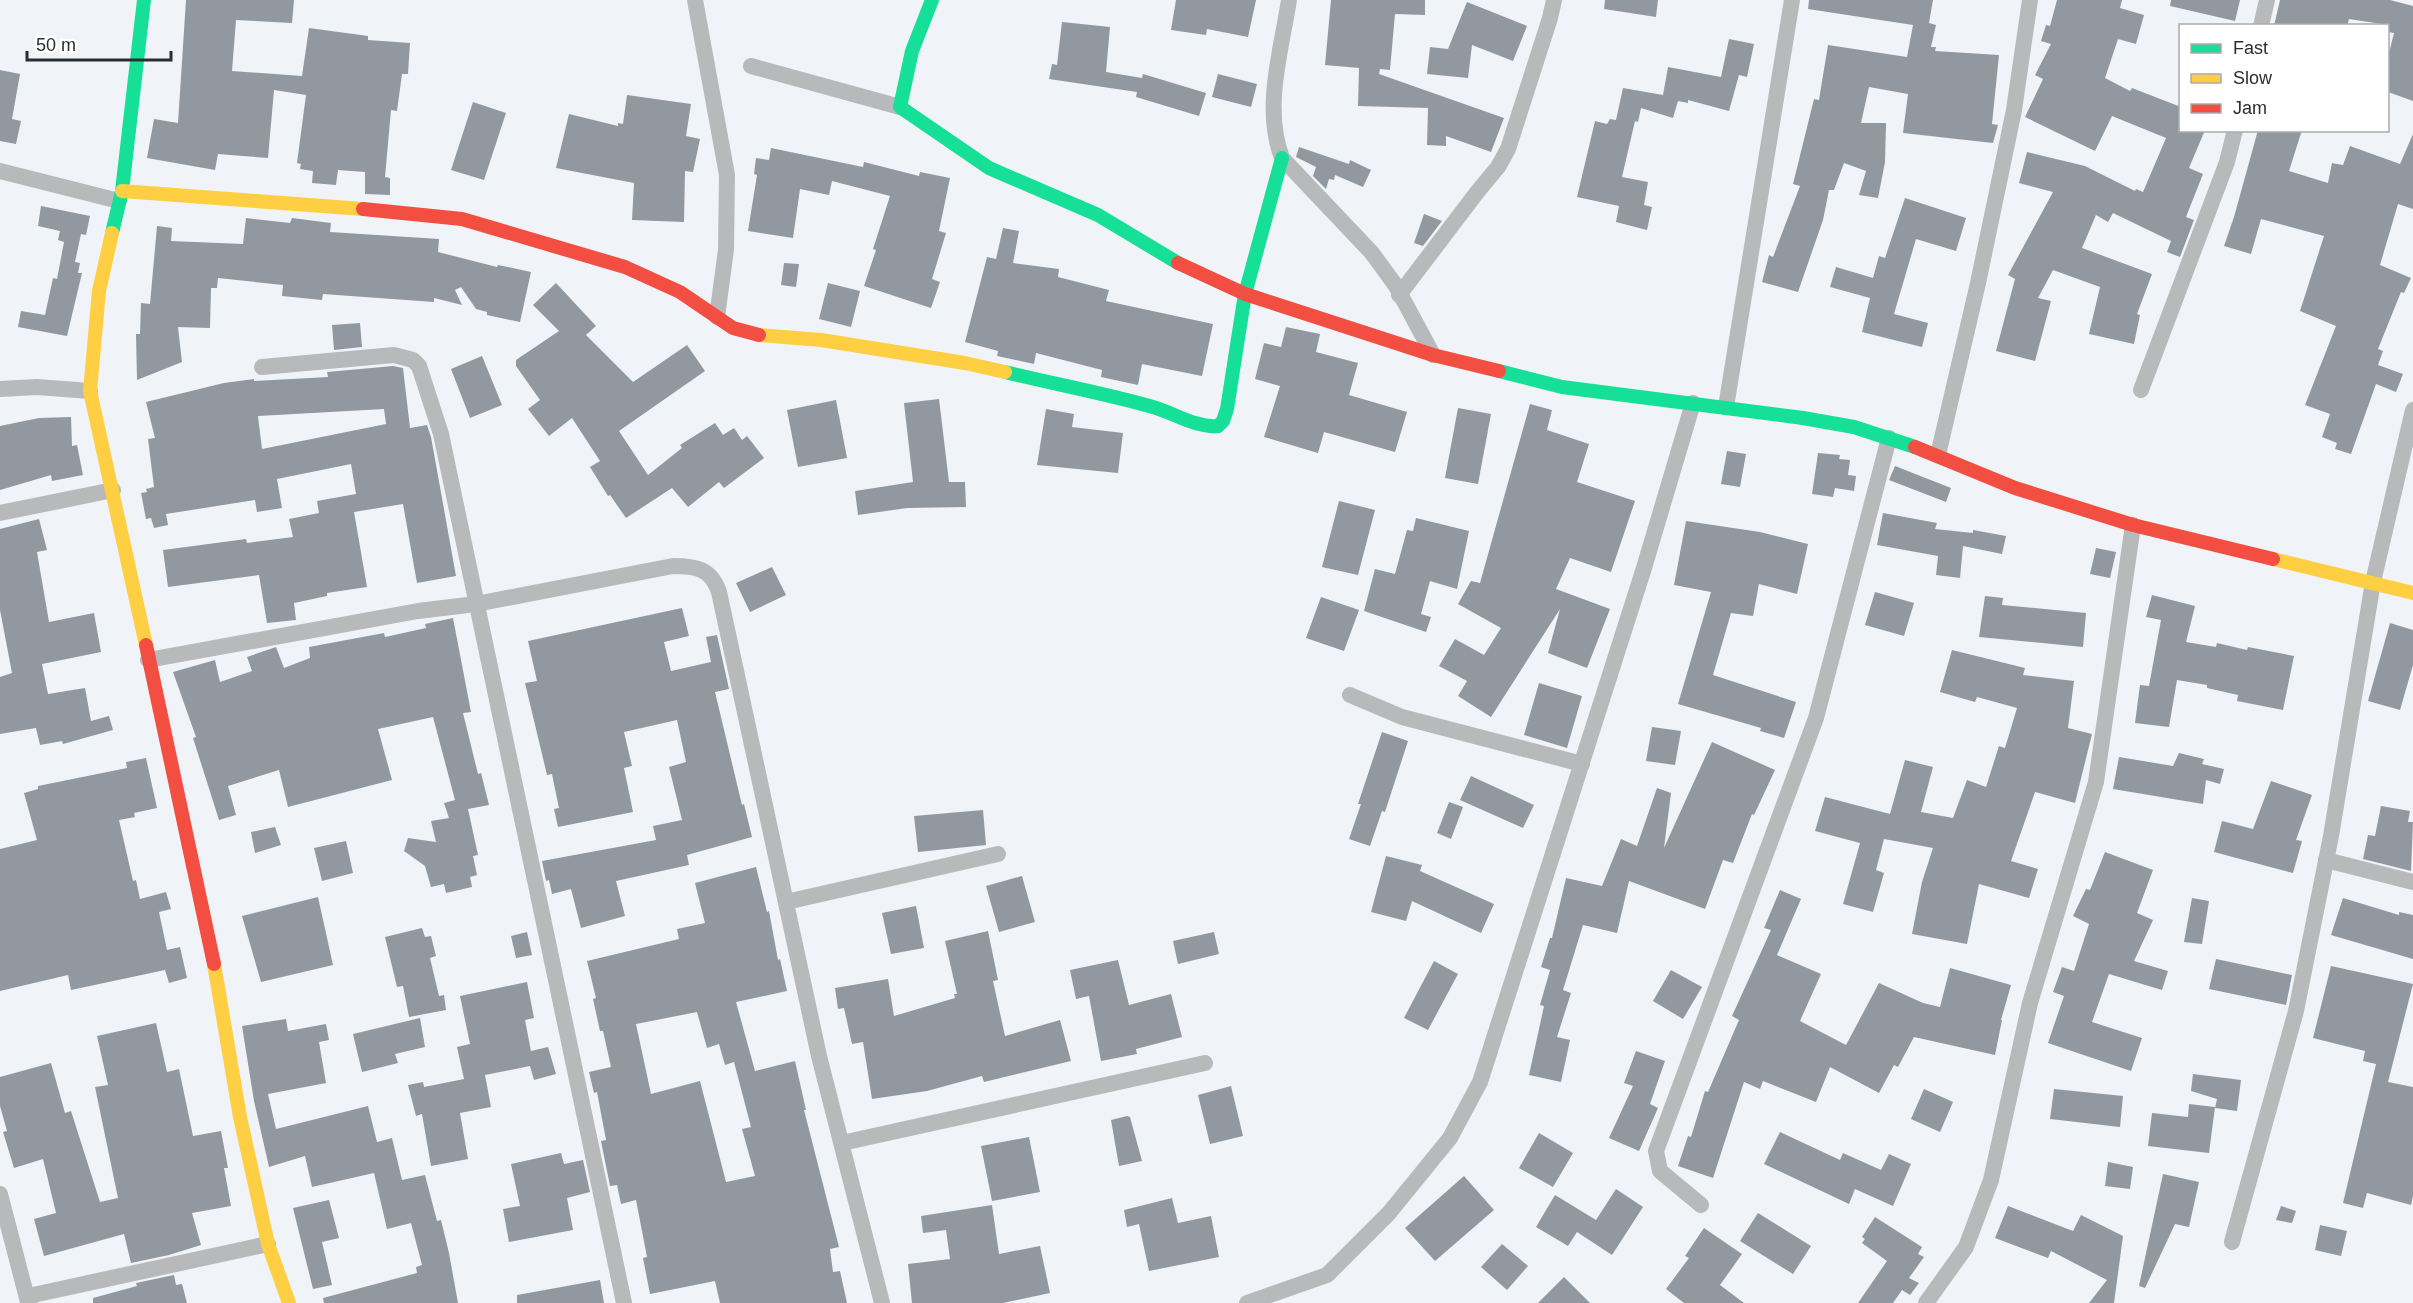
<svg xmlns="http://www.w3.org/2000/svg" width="2413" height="1303" font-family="Arial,sans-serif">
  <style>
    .building { fill: #92989f; fill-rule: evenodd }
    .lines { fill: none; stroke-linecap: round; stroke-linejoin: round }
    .street { stroke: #b8b9bb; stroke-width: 16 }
    .fast { stroke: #16e098; stroke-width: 14 }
    .slow { stroke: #ffcf43; stroke-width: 14 }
    .jam { stroke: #f24e42; stroke-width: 14 }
  </style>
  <rect width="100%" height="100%" fill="#f0f4f8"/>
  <g class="building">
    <path d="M186 0H294L292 23 236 20 232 71 302 76 309 28 368 36V40L410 43 408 74H402L397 111 391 110 385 177 390 178V195L365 194V172L338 170 336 185 312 183 313 171 300 169 301 164 297 163 306 95 274 90 268 158 218 154 215 170 147 158 154 119 178 123Z"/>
    <path d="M1176 0H1256L1248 37 1207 29 1206 35 1171 30Z"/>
    <path d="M1331 0H1425V15L1395 14 1390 70 1380 69 1379 74 1504 118 1491 152 1446 136V146L1427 145 1428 108 1358 106 1359 68 1325 65Z"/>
    <path d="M1605 0H1658L1656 17 1604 9Z"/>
    <path d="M1809 0H1933L1929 23 1936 25 1931 47H1936L1935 51 1999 55 1992 124 1998 125 1993 143 1903 133 1908 94 1869 87 1861 123H1886L1885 162 1878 198 1859 195 1866 171 1844 163 1834 190H1829L1823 220 1798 292 1762 282 1769 255 1773 257 1800 186 1793 184 1814 99 1819 100 1828 45 1907 57 1913 25 1808 9Z"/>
    <path d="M2057 0H2122L2120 8 2144 15 2136 44 2118 39 2105 78 2130 91 2132 88 2181 107V130H2205L2189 168 2203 174 2186 217 2194 220 2180 257 2167 252 2171 241 2113 213 2108 222 2096 215 2082 248 2152 274 2137 314 2140 315 2134 344 2089 334 2100 287 2053 270 2038 298 2051 301 2035 361 1996 351 2015 279 2008 275 2053 192 2019 183 2027 152 2085 166 2135 191 2136 189 2143 192 2166 138 2112 116 2095 151 2025 117 2043 79 2035 75 2051 44 2041 41 2046 25 2050 26Z"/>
    <path d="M2171 0H2240L2235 21 2170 6Z"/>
    <path d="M2280 0H2390L2413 6V101L2388 92V57L2394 33 2388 32V25L2349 19 2347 26H2274Z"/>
    <path d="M1467 2 1527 26 1513 61 1472 45 1468 78 1427 74 1430 47 1448 49Z"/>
    <path d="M1062 22 1110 27 1106 72 1142 78 1143 74 1206 93 1199 116 1136 97 1137 92 1049 79 1052 64 1057 65Z"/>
    <path d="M1729 39 1754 44 1747 77 1739 75 1729 111 1688 100V103L1678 101 1673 118 1641 108 1638 122 1635 121 1622 177 1648 182 1644 205 1652 207 1647 230 1616 222 1619 206 1577 197 1595 121 1607 124 1610 119 1616 120 1623 88 1663 95 1668 67 1721 77Z"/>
    <path d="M0 70 20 74 12 119 21 121 16 144 0 141Z"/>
    <path d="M1218 74 1257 84 1251 107 1212 97Z"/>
    <path d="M627 95 691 104 686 136 700 139 693 172 685 171 684 222 632 220 634 183 556 168 569 114 618 126V123L623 124Z"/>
    <path d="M473 102 506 113 484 180 451 170Z"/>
    <path d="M2258 130H2302L2289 171 2328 183 2332 163 2343 165 2350 146 2400 164 2413 134V209L2398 204 2380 265 2411 278 2404 293 2401 292 2378 349 2383 351 2378 365 2403 374 2396 392 2376 384 2351 454 2335 449 2337 443 2322 437 2330 414 2305 405 2336 326 2300 311 2324 236 2261 219 2251 254 2224 246 2234 217Z"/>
    <path d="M1299 147 1349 164 1350 160 1371 170 1363 187 1335 175 1334 180 1329 179 1326 189 1313 176 1316 167 1296 157Z"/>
    <path d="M771 148 863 167 864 162 919 176 920 172 950 178 939 231 946 233 932 279 940 282 931 308 864 286 876 250 873 249 890 196 832 181 829 195 800 189 793 238 748 231 757 175 754 174 756 158 769 160Z"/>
    <path d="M1905 198 1966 218 1956 251 1916 239 1894 314 1928 323 1922 347 1862 332 1870 298 1830 287 1836 267 1873 278 1879 256 1885 258Z"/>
    <path d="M41 206 90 216 86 235 81 234 75 262 80 263 78 273H82L67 336 18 327 21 311 45 315 53 278 57 279 64 242 58 240 60 231 38 226Z"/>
    <path d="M1424 214 1442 221 1423 246 1414 243Z"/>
    <path d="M246 218 290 223 292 218 331 223 330 232 439 239 438 252 497 267 498 265 531 272 520 322 487 315V312L476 309 461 287 455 290 462 305 434 298V302L323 294 322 300 282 296 283 285 218 278 217 288H211L210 328 178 327 182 362 137 380 136 334H140L141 303 150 304 157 226 172 228 171 241 243 244Z"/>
    <path d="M1003 228 1019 231 1013 263 1059 269 1058 277 1109 290 1106 301 1213 324 1202 376 1142 364 1138 385 1101 377 1102 370 1036 353 1034 364 997 356 998 351 965 342 987 257 996 259Z"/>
    <path d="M784 263 799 264 796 287 781 285Z"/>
    <path d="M556 283 596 326 586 335 633 382 687 345 705 371 619 431 648 475 682 448 680 445 715 423 723 435 734 428 742 440 747 436 764 458 724 488 719 482 688 507 672 488 626 518 610 495 608 496 590 467 600 461 572 418 549 436 528 409 540 400 516 366V360L559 331 533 305Z"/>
    <path d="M828 283 860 291 851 327 819 319Z"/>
    <path d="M360 323 362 347 334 350 332 325Z"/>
    <path d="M1286 327 1320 334 1316 352 1358 363 1349 395 1407 412 1395 452 1324 432 1318 453 1264 437 1280 386 1255 379 1264 343 1281 347Z"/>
    <path d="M482 356 502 405 470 418 451 369Z"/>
    <path d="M393 366 403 368 410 428 427 425 431 437 456 576 417 583 403 504 354 512 367 587 327 593V596L294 603 296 620 267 623 259 575 168 587 163 550 246 539 247 543 293 537 289 519 319 513 317 501 356 494 351 464 277 479 282 508 257 512 255 500 166 514 168 525 154 528 151 518 146 519 141 493 147 492 146 489 154 487 148 439 155 438 146 402 224 383 254 379V381L328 377 327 372ZM384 409 386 424 262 449 258 416Z"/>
    <path d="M939 399 949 482H965L966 507 907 508 858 515 855 491 913 482 904 403Z"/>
    <path d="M836 400 847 458 798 467 787 410Z"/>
    <path d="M1530 404 1552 410 1547 430 1589 444 1577 482 1635 501 1611 572 1570 558 1556 589 1610 609 1587 668 1548 653 1560 609 1491 717 1458 696 1467 681 1439 666 1455 639 1484 655 1501 628 1458 604 1471 581 1480 583Z"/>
    <path d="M1458 408 1491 414 1478 484 1445 478Z"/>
    <path d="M1046 409 1074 414 1072 427 1123 433 1118 473 1037 465Z"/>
    <path d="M71 417 72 446 77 445 83 475 52 481 51 475 0 490V426L39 418Z"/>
    <path d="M1727 451 1746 454 1740 487 1721 484Z"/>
    <path d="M1818 453 1840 455 1839 459 1850 460 1848 475 1856 476 1854 491 1835 488 1833 497 1812 494Z"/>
    <path d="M1895 466 1951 488 1946 502 1889 480Z"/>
    <path d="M1339 501 1375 510 1358 575 1322 567Z"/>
    <path d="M1883 513 1937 523 1935 529 1973 533V530L2006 536 2002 554 1963 546 1960 578 1936 575 1938 556 1877 545Z"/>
    <path d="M1416 518 1469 531 1457 589 1430 581 1421 614 1431 617 1426 632 1364 611 1375 569 1395 574 1407 530 1413 531Z"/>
    <path d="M39 519 47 550 37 552 49 622 94 613 101 652 42 664 48 694 85 688 91 721 109 716 113 730 63 744 62 741 40 745 36 728 0 734V677L12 673 0 610V529Z"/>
    <path d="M1686 521 1760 532 1808 544 1797 594 1759 584 1753 616 1731 613 1713 675 1796 702 1784 738 1760 731 1761 728 1678 704 1711 592 1674 585Z"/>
    <path d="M2096 548 2116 552 2110 578 2090 574Z"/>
    <path d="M772 567 786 595 750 612 736 583Z"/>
    <path d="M1875 592 1914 603 1904 636 1865 625Z"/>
    <path d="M2152 595 2195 606 2186 642 2216 647 2217 643 2247 650 2248 647 2294 656 2283 710 2237 701 2238 695 2207 688V685L2177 680 2169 727 2135 723 2140 685 2149 686 2161 620 2146 617Z"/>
    <path d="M1985 596 2003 598 2002 605 2086 613 2083 647 1979 637Z"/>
    <path d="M1321 597 1359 610 1344 651 1306 638Z"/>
    <path d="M682 608 689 636 664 642 671 671 711 662 706 637 717 635 729 689 715 692 742 805 744 804 752 837 687 855 689 865 616 881 625 916 581 928 571 889 552 894 549 880 546 881 542 861 656 840 653 826 682 820 669 767 686 762 677 720 624 732 632 766 624 768 633 812 558 827 554 809 559 808 555 789 552 774 547 775 525 683 537 681 528 641Z"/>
    <path d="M453 618 471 712 463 713 478 774 481 773 489 805 468 809 478 855 473 856 477 875 470 877 472 887 446 893 444 884 431 887 425 866 404 851 408 838 436 842 431 821 449 818 444 803 455 800 433 717 378 729 392 780 288 807 279 770 228 786 236 815 219 820 193 738 196 737 173 672 215 660 220 682 252 671 247 657 276 647 284 668 310 658 309 647 384 633 385 637 426 628 425 624Z"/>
    <path d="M2390 623 2413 630V665L2400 710 2368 701Z"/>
    <path d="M1952 650 2025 668 2023 675 2074 681 2068 728 2092 734 2075 803 2035 792 2011 861 2038 869 2029 898 1979 884 1967 944 1912 934 1922 882 1933 848 1884 839 1876 870 1884 873 1873 912 1843 904 1860 843 1815 831 1825 797 1890 814 1905 760 1933 767 1921 812 1953 818 1967 780 1986 787 1999 746 2005 748 2017 708 1977 697 1975 702 1940 692Z"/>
    <path d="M1539 683 1582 696 1567 748 1524 735Z"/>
    <path d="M1652 727 1681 731 1675 765 1646 761Z"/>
    <path d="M1382 732 1408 741 1385 812 1382 811 1370 846 1349 839 1361 804H1358Z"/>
    <path d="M1712 742 1775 770 1754 815 1752 814 1733 863 1723 860 1705 909 1629 881 1617 933 1583 925 1563 990 1571 993 1557 1037 1570 1040 1561 1082 1529 1075 1544 1006 1540 1005 1550 970 1541 967 1550 938H1552L1566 878 1602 886 1621 839 1637 846 1657 788 1671 793 1664 848Z"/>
    <path d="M2179 753 2204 759 2202 764 2224 769 2220 784 2206 780 2203 804 2113 789 2119 757 2173 766Z"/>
    <path d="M146 758 157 808 134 813 135 817 119 820 133 881 136 880 140 899 166 892 171 909 159 912 167 950 180 947 187 978 169 983 165 970 71 990 68 975 0 991V849L37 840 24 793 38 789V786L127 768 126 762Z"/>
    <path d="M1471 776 1534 805 1523 828 1460 800Z"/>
    <path d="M2271 781 2312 795 2296 840 2302 841 2293 873 2214 852 2222 821 2253 829Z"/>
    <path d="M1449 802 1463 807 1451 839 1437 833Z"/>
    <path d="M2381 806 2410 811 2408 822H2413L2411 871 2363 859 2368 835 2375 836Z"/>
    <path d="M983 810 986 845 918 852 914 816Z"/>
    <path d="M275 827 281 845 255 853 251 832Z"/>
    <path d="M346 841 353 873 322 881 314 848Z"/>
    <path d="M2105 852 2153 870 2137 913 2153 920 2134 961 2168 971 2162 990 2109 974 2092 1022 2142 1038 2131 1071 2048 1043 2064 996 2053 992 2062 967 2074 971 2089 924 2073 916 2086 889 2090 890Z"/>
    <path d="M1386 856 1422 865 1420 871 1494 904 1481 933 1412 901 1406 921 1371 912Z"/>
    <path d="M756 867 767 912 769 911 778 960 780 959 787 991 736 1002 755 1071 795 1061 806 1110H804L839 1247 830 1249 833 1272 840 1271 847 1303H720L715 1281 650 1294 643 1258 647 1257 636 1200 621 1204 617 1185 610 1186 601 1141 606 1140 597 1092 594 1093 589 1072 611 1067 603 1031H600L593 999 596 998 587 961 679 939 677 929 705 923 695 883ZM697 1012 707 1048 719 1044 725 1065 734 1062 751 1127 742 1129 755 1176 726 1182 700 1081 651 1094 636 1024Z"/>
    <path d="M1022 876 1035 922 999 932 986 886Z"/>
    <path d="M1780 890 1801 899 1777 955 1821 974 1800 1021 1846 1045 1879 983 1923 1003 1940 1007 1950 968 2011 985 2001 1020H2002L1995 1055 1914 1037 1898 1067 1894 1065 1879 1093 1830 1067 1816 1102 1763 1081 1760 1089 1744 1082 1713 1178 1678 1166 1688 1136 1691 1137 1705 1091 1708 1092 1739 1020 1732 1016 1771 930 1764 928Z"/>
    <path d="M318 897 333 965 261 982 242 916Z"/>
    <path d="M2192 898 2209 901 2202 944 2184 942Z"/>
    <path d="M2343 898 2399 915V912L2413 915V959L2331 935Z"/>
    <path d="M916 906 924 948 891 954 882 913Z"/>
    <path d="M422 928 425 937 431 936 436 956 430 958 439 996 444 995 446 1010 409 1017 403 986 397 987 385 937Z"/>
    <path d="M988 931 998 980 993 981 1005 1036 1060 1020 1071 1061 984 1082 982 1076 927 1091 872 1099 863 1042 852 1044 844 1008 838 1009 835 988 888 979 894 1016 955 998 954 994H957L945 941Z"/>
    <path d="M527 932 532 955 516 958 511 936Z"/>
    <path d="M1214 932 1219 954 1178 964 1173 941Z"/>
    <path d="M2216 959 2292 975 2286 1005 2209 989Z"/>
    <path d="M1118 960 1129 1005 1171 994 1182 1037 1136 1049 1137 1054 1101 1061 1089 996 1076 999 1070 970Z"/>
    <path d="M1434 961 1458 974 1428 1030 1404 1018Z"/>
    <path d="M2331 966 2413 984 2388 1082 2413 1087V1196L2411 1205 2367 1193 2363 1208 2343 1203 2376 1064 2363 1061 2365 1051 2313 1038Z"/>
    <path d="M1671 970 1702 987 1683 1019 1653 1001Z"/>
    <path d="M527 982 534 1018 525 1020 531 1051 548 1047 556 1074 534 1080 530 1066 485 1075 491 1107 460 1113 468 1159 431 1166 422 1114 416 1116 408 1085 423 1082 424 1087 464 1079 457 1047 470 1044 460 996Z"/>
    <path d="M420 1018 425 1047 395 1054 398 1063 362 1072 353 1034Z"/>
    <path d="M286 1019 288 1031 326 1024 329 1040 319 1042 326 1083 268 1094 276 1129 368 1106 377 1142 392 1138 402 1180 425 1175 437 1221 441 1220 449 1253 458 1303H324L323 1298 417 1273 416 1267 422 1265 411 1223 387 1229 374 1173 312 1187 305 1156 269 1167 254 1101 242 1026Z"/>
    <path d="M156 1023 167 1072 179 1069 193 1136 221 1131 228 1168H224L231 1206 192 1213 201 1245 169 1255 131 1263 124 1234 44 1256 34 1219 56 1213 43 1159 14 1168 3 1132 7 1131 0 1106V1077L51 1063 65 1113 71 1111 100 1202 118 1198 95 1087 108 1085 97 1036Z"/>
    <path d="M1636 1051 1665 1061 1650 1104 1658 1108 1639 1151 1609 1138 1633 1086 1624 1083Z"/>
    <path d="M2193 1074 2241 1080 2237 1111 2215 1108 2217 1099 2191 1091Z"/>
    <path d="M1231 1086 1243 1136 1210 1144 1198 1095Z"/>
    <path d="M1924 1089 1953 1102 1940 1132 1911 1119Z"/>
    <path d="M2054 1089 2123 1096 2120 1127 2050 1119Z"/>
    <path d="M2189 1104 2215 1107 2209 1153 2148 1146 2152 1113 2188 1117Z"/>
    <path d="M1127 1116 1130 1117 1142 1161 1119 1166 1111 1120Z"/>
    <path d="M1780 1132 1840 1160 1843 1153 1881 1170 1889 1154 1911 1164 1893 1206 1855 1189 1849 1204 1764 1164Z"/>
    <path d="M1539 1133 1573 1153 1553 1187 1519 1168Z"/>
    <path d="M1029 1137 1040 1192 992 1201 981 1146Z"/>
    <path d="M561 1153 564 1164 583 1160 590 1192 567 1198 573 1230 509 1242 503 1209 520 1206 511 1164Z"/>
    <path d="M2108 1162 2133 1167 2130 1189 2105 1186Z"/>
    <path d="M2163 1174 2199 1182 2189 1227 2175 1224 2145 1288 2139 1286Z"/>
    <path d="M1464 1176 1494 1210 1435 1261 1405 1228Z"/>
    <path d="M1616 1189 1643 1207 1612 1255 1577 1232 1568 1246 1536 1227 1555 1195 1596 1220Z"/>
    <path d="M1172 1198 1178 1223 1211 1216 1219 1257 1149 1271 1139 1224 1127 1227 1124 1210Z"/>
    <path d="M329 1200 339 1238 322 1242 332 1285 313 1289 293 1208Z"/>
    <path d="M992 1205 999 1254 1040 1246 1050 1293 1003 1303H912L908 1264 950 1259 946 1230 923 1233 921 1216Z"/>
    <path d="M2008 1206 2073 1231 2081 1215 2123 1236 2114 1303H2089L2107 1280 2051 1251 2048 1258 1995 1238Z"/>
    <path d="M2281 1206 2296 1211 2292 1223 2276 1220Z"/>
    <path d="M1758 1213 1811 1246 1793 1274 1740 1241Z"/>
    <path d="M1875 1217 1922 1247 1918 1254 1924 1257 1909 1278 1919 1283 1910 1295 1902 1290 1893 1303H1858L1887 1261 1862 1243 1865 1239 1862 1237Z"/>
    <path d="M2320 1225 2347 1231 2341 1256 2315 1250Z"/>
    <path d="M1704 1228 1742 1254 1720 1285 1744 1303H1684L1666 1289 1689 1258 1685 1256Z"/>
    <path d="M1502 1244 1528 1266 1507 1290 1481 1267Z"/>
    <path d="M174 1275 176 1285 182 1284 187 1303H93V1298L137 1286 136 1283Z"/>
    <path d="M1564 1277 1590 1303H1538Z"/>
    <path d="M600 1280 604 1303H517V1295Z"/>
  </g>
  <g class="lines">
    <g class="street">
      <path d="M695 0 727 175 726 250 717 317"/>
      <path d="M1289 0C1281 52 1263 108 1282 158L1372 253 1396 286 1433 355"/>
      <path d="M2261 26 2267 0"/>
      <path d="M751 66 900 107"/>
      <path d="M0 171 119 201"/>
      <path d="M1399 295 1478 191 1498 167 1508 149 1550 18 1554 0"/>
      <path d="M262 367 394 355 413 360 419 366 441 434 624 1303"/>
      <path d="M0 389 37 387 90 391"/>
      <path d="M2141 390 2227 162 2235 130"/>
      <path d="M1726 407 1792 0"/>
      <path d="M1938 455 1978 283 2014 110 2030 0"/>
      <path d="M0 513 113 490"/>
      <path d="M148 660 418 611 476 604 673 566C695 566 711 568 719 592L819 1056 882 1303"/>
      <path d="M1350 695 1402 717 1582 764"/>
      <path d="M2326 860 2413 882"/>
      <path d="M786 902 998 854"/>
      <path d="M842 1143 1205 1063"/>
      <path d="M0 1194 28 1302"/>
      <path d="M1701 1205 1660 1171 1656 1151 1816 718 1889 438"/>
      <path d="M2232 1242 2296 1011 2331 836 2373 582 2413 410"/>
      <path d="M28 1303 33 1295 268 1244"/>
      <path d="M1247 1303 1327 1275 1389 1213 1450 1138 1480 1082 1644 568 1693 403"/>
      <path d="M1926 1303 1966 1247 1991 1180 2030 1003 2096 782 2133 525"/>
    </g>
    <g class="fast">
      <path d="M932 0 912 51 900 107 989 168 1098 215 1178 263"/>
      <path d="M112 233 122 191 144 0"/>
      <path d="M1499 371 1562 387 1803 418 1854 427 1915 447"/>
      <path d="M1005 372C1054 384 1104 393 1153 407 1174 413 1196 428 1218 426L1223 421 1227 409 1245 294 1282 158"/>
    </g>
    <g class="slow">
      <path d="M122 191 363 209"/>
      <path d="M112 233 99 291 90 391 146 645"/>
      <path d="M759 335 821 340 965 363 1005 372"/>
      <path d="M2273 559 2413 593"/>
      <path d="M214 964 240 1117 268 1244 289 1303"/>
    </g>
    <g class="jam">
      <path d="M363 209 462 219 625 267 680 292 733 328 759 335"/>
      <path d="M1178 263 1245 294 1433 355 1499 371"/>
      <path d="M1915 447 2015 488 2133 525 2273 559"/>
      <path d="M146 645 214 964"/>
    </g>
  </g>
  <rect x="2179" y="24" width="210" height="108" fill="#ffffff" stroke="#aaabac" stroke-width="1.5"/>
  <rect x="2191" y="44" width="30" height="9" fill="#16e098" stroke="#aaabac" stroke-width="1.5"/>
  <text x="2233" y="54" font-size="18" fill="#2b2d30">Fast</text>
  <rect x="2191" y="74" width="30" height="9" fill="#ffcf43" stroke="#aaabac" stroke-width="1.5"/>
  <text x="2233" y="84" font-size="18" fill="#2b2d30">Slow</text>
  <rect x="2191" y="104" width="30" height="9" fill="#f24e42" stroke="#aaabac" stroke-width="1.5"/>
  <text x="2233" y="114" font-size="18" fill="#2b2d30">Jam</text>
  <path d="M27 51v9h144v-9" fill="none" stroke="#2b2d30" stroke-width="3"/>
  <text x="36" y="51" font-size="18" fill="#2b2d30" stroke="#ffffff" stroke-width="4.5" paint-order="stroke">50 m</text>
</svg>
